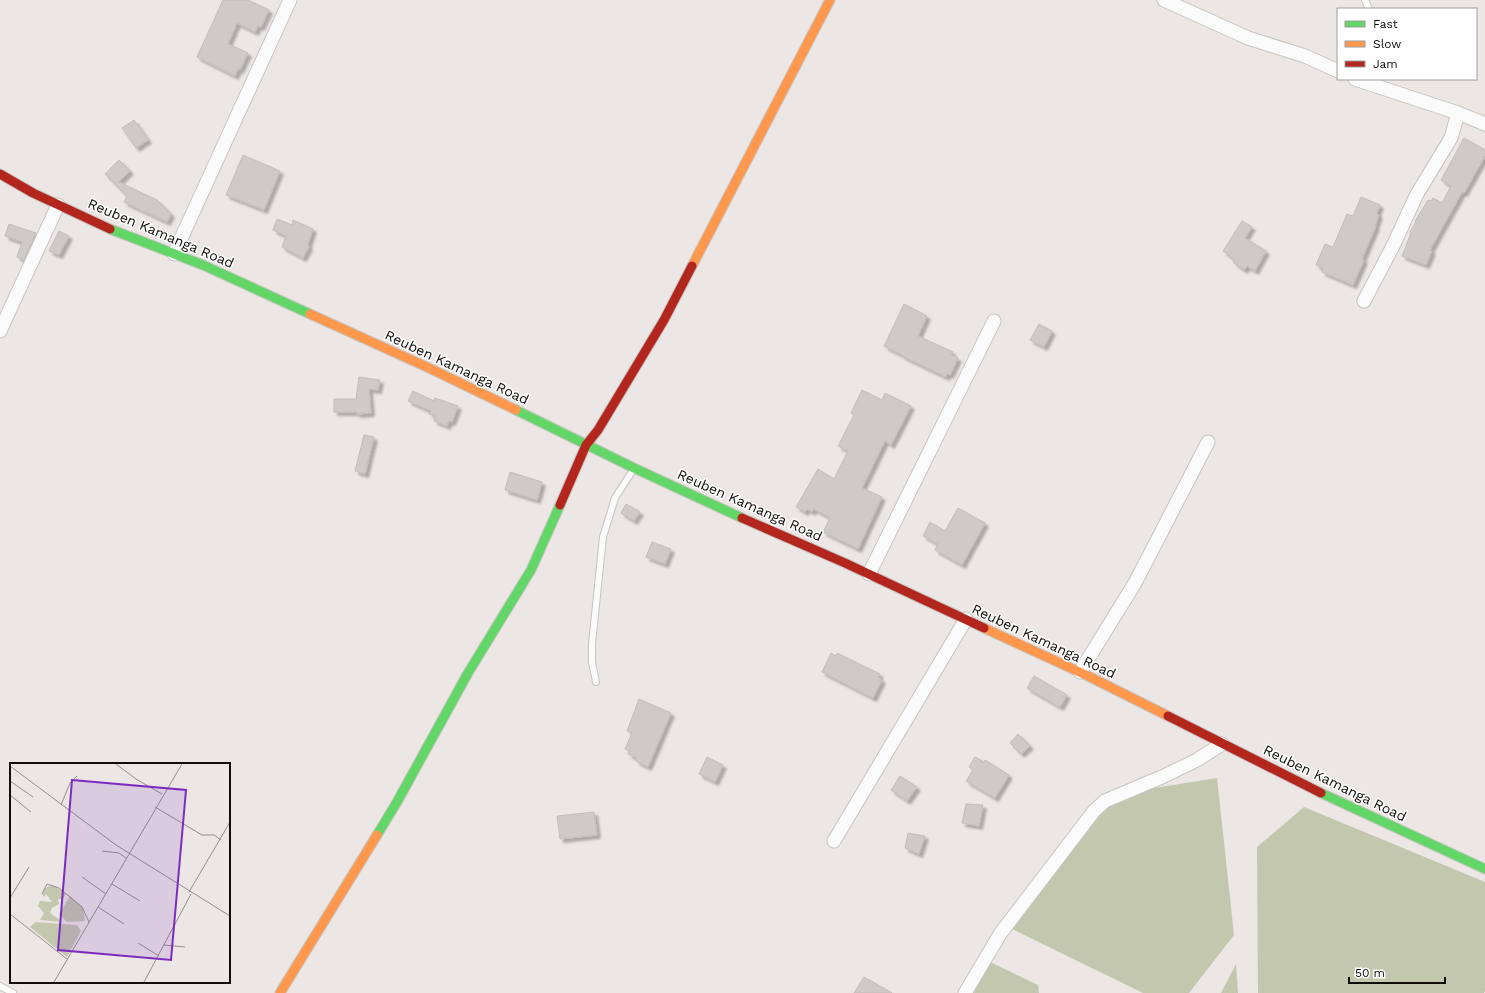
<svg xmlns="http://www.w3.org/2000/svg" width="1485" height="993" font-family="'Work Sans',sans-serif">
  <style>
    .forest { fill: #c2c7ae }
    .building { fill: #cecac8; stroke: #c1bdbb; filter: url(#shadow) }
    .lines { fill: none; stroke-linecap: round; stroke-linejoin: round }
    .lane-casing { stroke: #c7c4c1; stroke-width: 8 }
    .street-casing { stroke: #c7c4c1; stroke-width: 15 }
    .fast-casing { stroke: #c7c4c1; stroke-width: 11 }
    .slow-casing { stroke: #c7c4c1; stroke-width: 11 }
    .jam-casing { stroke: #c7c4c1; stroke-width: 11 }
    .lane { stroke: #fcfbfb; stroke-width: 6 }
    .street { stroke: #fcfbfb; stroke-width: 13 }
    .fast { stroke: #63d668; stroke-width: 9 }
    .slow { stroke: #ff974d; stroke-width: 9 }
    .jam { stroke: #b3261e; stroke-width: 9 }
    .labels { text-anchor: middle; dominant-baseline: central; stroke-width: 3; stroke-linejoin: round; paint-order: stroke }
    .street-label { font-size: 14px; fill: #0f0c0a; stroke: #fff }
    .inset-road { fill: none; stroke: #948f8d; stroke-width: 1 }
    .view { fill: #7b2cbf; fill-opacity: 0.15; stroke: #7b2cbf; stroke-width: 2 }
    .inset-edge { fill: none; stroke: #0f0c0a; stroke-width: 2 }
  </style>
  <defs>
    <filter id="shadow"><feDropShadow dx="3.5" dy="3.5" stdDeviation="1" flood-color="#0004"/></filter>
  </defs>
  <rect width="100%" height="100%" fill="#ece7e4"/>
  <g class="forest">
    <path d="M1217 778 1234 935 1189 993H1143L1006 926 1105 806 1142 790Z"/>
    <path d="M1304 807 1485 882V991L1484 993H1258L1257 847Z"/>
    <path d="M988 961 1038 985 1039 993H974Z"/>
    <path d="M1236 964 1238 993H1221Z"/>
  </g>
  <g class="building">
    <path d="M223 0H248L269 10 261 27 258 26 255 32 237 23 228 44 248 53 240 70 238 69 235 76 197 57Z"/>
    <path d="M134 120 148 140 136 148 122 128Z"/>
    <path d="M1464 138 1485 150V156L1464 193 1462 192 1430 250 1432 251 1426 265 1402 256 1411 233 1410 232 1416 222 1415 221 1428 200 1431 201 1433 198 1442 203 1451 186 1441 180Z"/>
    <path d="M243 155 280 171 264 210 226 195Z"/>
    <path d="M119 160 130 171 119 182 157 200 171 214 167 222 124 202 127 196 105 174Z"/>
    <path d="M1361 197 1380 205 1377 213 1379 215 1375 226H1376L1362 259 1364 260 1353 285 1322 272 1323 268 1316 265 1325 244 1333 247 1347 214 1353 216Z"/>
    <path d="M277 219 292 225 293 220 313 229 308 244 309 247 303 258 282 247 286 236 273 230Z"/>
    <path d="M1242 221 1252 227 1245 238 1266 251 1255 271 1247 266 1244 270 1234 263 1235 261 1230 258 1231 256 1223 251Z"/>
    <path d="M9 224 36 233 24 260 17 257 22 242 5 236Z"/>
    <path d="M59 231 69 236 59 255 49 251Z"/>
    <path d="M904 304 927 316 918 336 953 352 951 355 958 358 950 375 947 374 946 377 902 356V355L884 346Z"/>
    <path d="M1039 324 1052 331 1044 347 1030 340Z"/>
    <path d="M359 377 380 380 378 390 369 389 371 413 357 414V412H334V399H356Z"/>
    <path d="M862 390 882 400 885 393 911 406 891 445 885 441 862 488 882 497 858 549 823 532 830 518 814 509 812 512 807 509 805 512 796 507 818 469 834 479 848 451 838 446 854 415 851 413Z"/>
    <path d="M413 391 434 401 435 398 458 406 452 422 449 421 447 426 434 421 436 416 429 414 431 411 408 401Z"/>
    <path d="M364 435 374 437 365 474 355 471Z"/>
    <path d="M510 472 542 482 537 500 505 490Z"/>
    <path d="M626 504 640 512 634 521 621 513Z"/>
    <path d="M958 508 985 523 962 565 935 550 938 544 923 536 930 522 945 531Z"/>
    <path d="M652 542 671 549 665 564 646 557Z"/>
    <path d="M831 653 836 656 837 653 880 674 878 677 882 680 873 698 822 672Z"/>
    <path d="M1034 676 1067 695 1060 707 1027 688Z"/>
    <path d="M639 699 671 713 648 767 636 761 637 758 628 754 630 751 625 749 632 733 627 731Z"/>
    <path d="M1018 734 1030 746 1021 754 1010 743Z"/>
    <path d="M707 757 723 765 715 782 699 774Z"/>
    <path d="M975 757 984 762 985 760 1009 775 995 798 966 781 973 770 969 767Z"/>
    <path d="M900 776 917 787 907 801 891 790Z"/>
    <path d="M966 804 983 805 979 826 962 823Z"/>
    <path d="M594 812 597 835 560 839 557 816Z"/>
    <path d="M908 833 925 836 919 854 905 848Z"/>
    <path d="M864 977 892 993H854Z"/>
  </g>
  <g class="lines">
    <g class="lane-casing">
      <g id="lane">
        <path d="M1365 0 1369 9"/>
        <path d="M596 682 592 662V644L603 537 615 498 633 470"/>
        <path d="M0 986 13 993"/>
      </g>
    </g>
    <g class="street-casing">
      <g id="street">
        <path d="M1164 0 1248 38 1305 56 1338 71"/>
        <path d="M1355 79 1458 113 1485 124"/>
        <path d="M174 254 290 0"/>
        <path d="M1364 301 1393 246 1417 194 1451 138 1458 113"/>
        <path d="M0 331 58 205"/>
        <path d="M869 574 994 321"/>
        <path d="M1080 672 1135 583 1208 442"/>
        <path d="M834 841 966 619"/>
        <path d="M965 993 1000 934 1094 811 1105 801 1164 776 1197 760 1222 744"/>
      </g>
    </g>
    <g class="fast-casing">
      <g id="fast">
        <path d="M110 229 203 265 310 314"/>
        <path d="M516 410 634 468 742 518"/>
        <path d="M1321 793 1485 869"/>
        <path d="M377 835 397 802 468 673 531 570 560 505"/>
      </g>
    </g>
    <g class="slow-casing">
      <g id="slow">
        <path d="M692 266 830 0"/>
        <path d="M310 314 429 368 516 410"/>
        <path d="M984 628 1088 676 1168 716"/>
        <path d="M280 993 377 835"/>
      </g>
    </g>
    <g class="jam-casing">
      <g id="jam">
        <path d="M0 174 33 193 110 229"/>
        <path d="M560 505 586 445 598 430 664 320 692 266"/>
        <path d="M742 518 845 563 984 628"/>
        <path d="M1168 716 1321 793"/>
      </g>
    </g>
    <use href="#lane" class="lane"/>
    <use href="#street" class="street"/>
    <use href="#fast" class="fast"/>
    <use href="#slow" class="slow"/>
    <use href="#jam" class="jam"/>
  </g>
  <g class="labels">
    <g class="street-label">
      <text transform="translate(161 233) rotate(23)">Reuben Kamanga Road</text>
      <text transform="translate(457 367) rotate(25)">Reuben Kamanga Road</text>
      <text transform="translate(750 505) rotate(24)">Reuben Kamanga Road</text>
      <text transform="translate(1044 641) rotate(25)">Reuben Kamanga Road</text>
      <text transform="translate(1335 783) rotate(26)">Reuben Kamanga Road</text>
    </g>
  </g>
  <g transform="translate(10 763)">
    <rect width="220" height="220" fill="#ece7e4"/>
    <path d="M42 122 56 130 53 136H48L49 141 42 145 40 150 53 159 30 157 34 150 28 143 30 138 42 139 36 131 34 134 32 131 35 125ZM60 133 73 145 75 158 57 159 49 151ZM26 159 67 162 71 168 57 194 20 164Z" fill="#c2c7ae"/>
    <path class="inset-road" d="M106 1 126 16 152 31M0 3 106 82 220 153M0 18 23 34M0 32 21 49M51 42 60 20 67 13M145 44 192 72H204L211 77M92 88 109 90 116 95M72 114 96 131M102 121 130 138M179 129 220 59M32 131 37 121 49 125 72 144 79 159M0 135 19 104M88 144 114 161M0 151 57 196M128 180 149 193M153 182 175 184M44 219 172 1M134 219 181 131"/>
    <path class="view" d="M62 17 176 27 161 197 48 187Z"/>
    <rect width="220" height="220" class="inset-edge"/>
  </g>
  <rect x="1337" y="8" width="140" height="72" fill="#ffffff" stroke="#9f9e9d"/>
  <rect x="1345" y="21" width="20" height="6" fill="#63d668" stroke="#9f9e9d"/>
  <text x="1373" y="28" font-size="12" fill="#0f0c0a">Fast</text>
  <rect x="1345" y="41" width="20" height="6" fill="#ff974d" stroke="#9f9e9d"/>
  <text x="1373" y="48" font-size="12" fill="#0f0c0a">Slow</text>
  <rect x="1345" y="61" width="20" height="6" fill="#b3261e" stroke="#9f9e9d"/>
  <text x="1373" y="68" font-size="12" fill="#0f0c0a">Jam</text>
  <path d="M1349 977v6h96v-6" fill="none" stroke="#0f0c0a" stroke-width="2"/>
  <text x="1355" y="977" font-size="12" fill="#0f0c0a" stroke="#ffffff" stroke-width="3" paint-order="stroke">50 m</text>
</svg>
